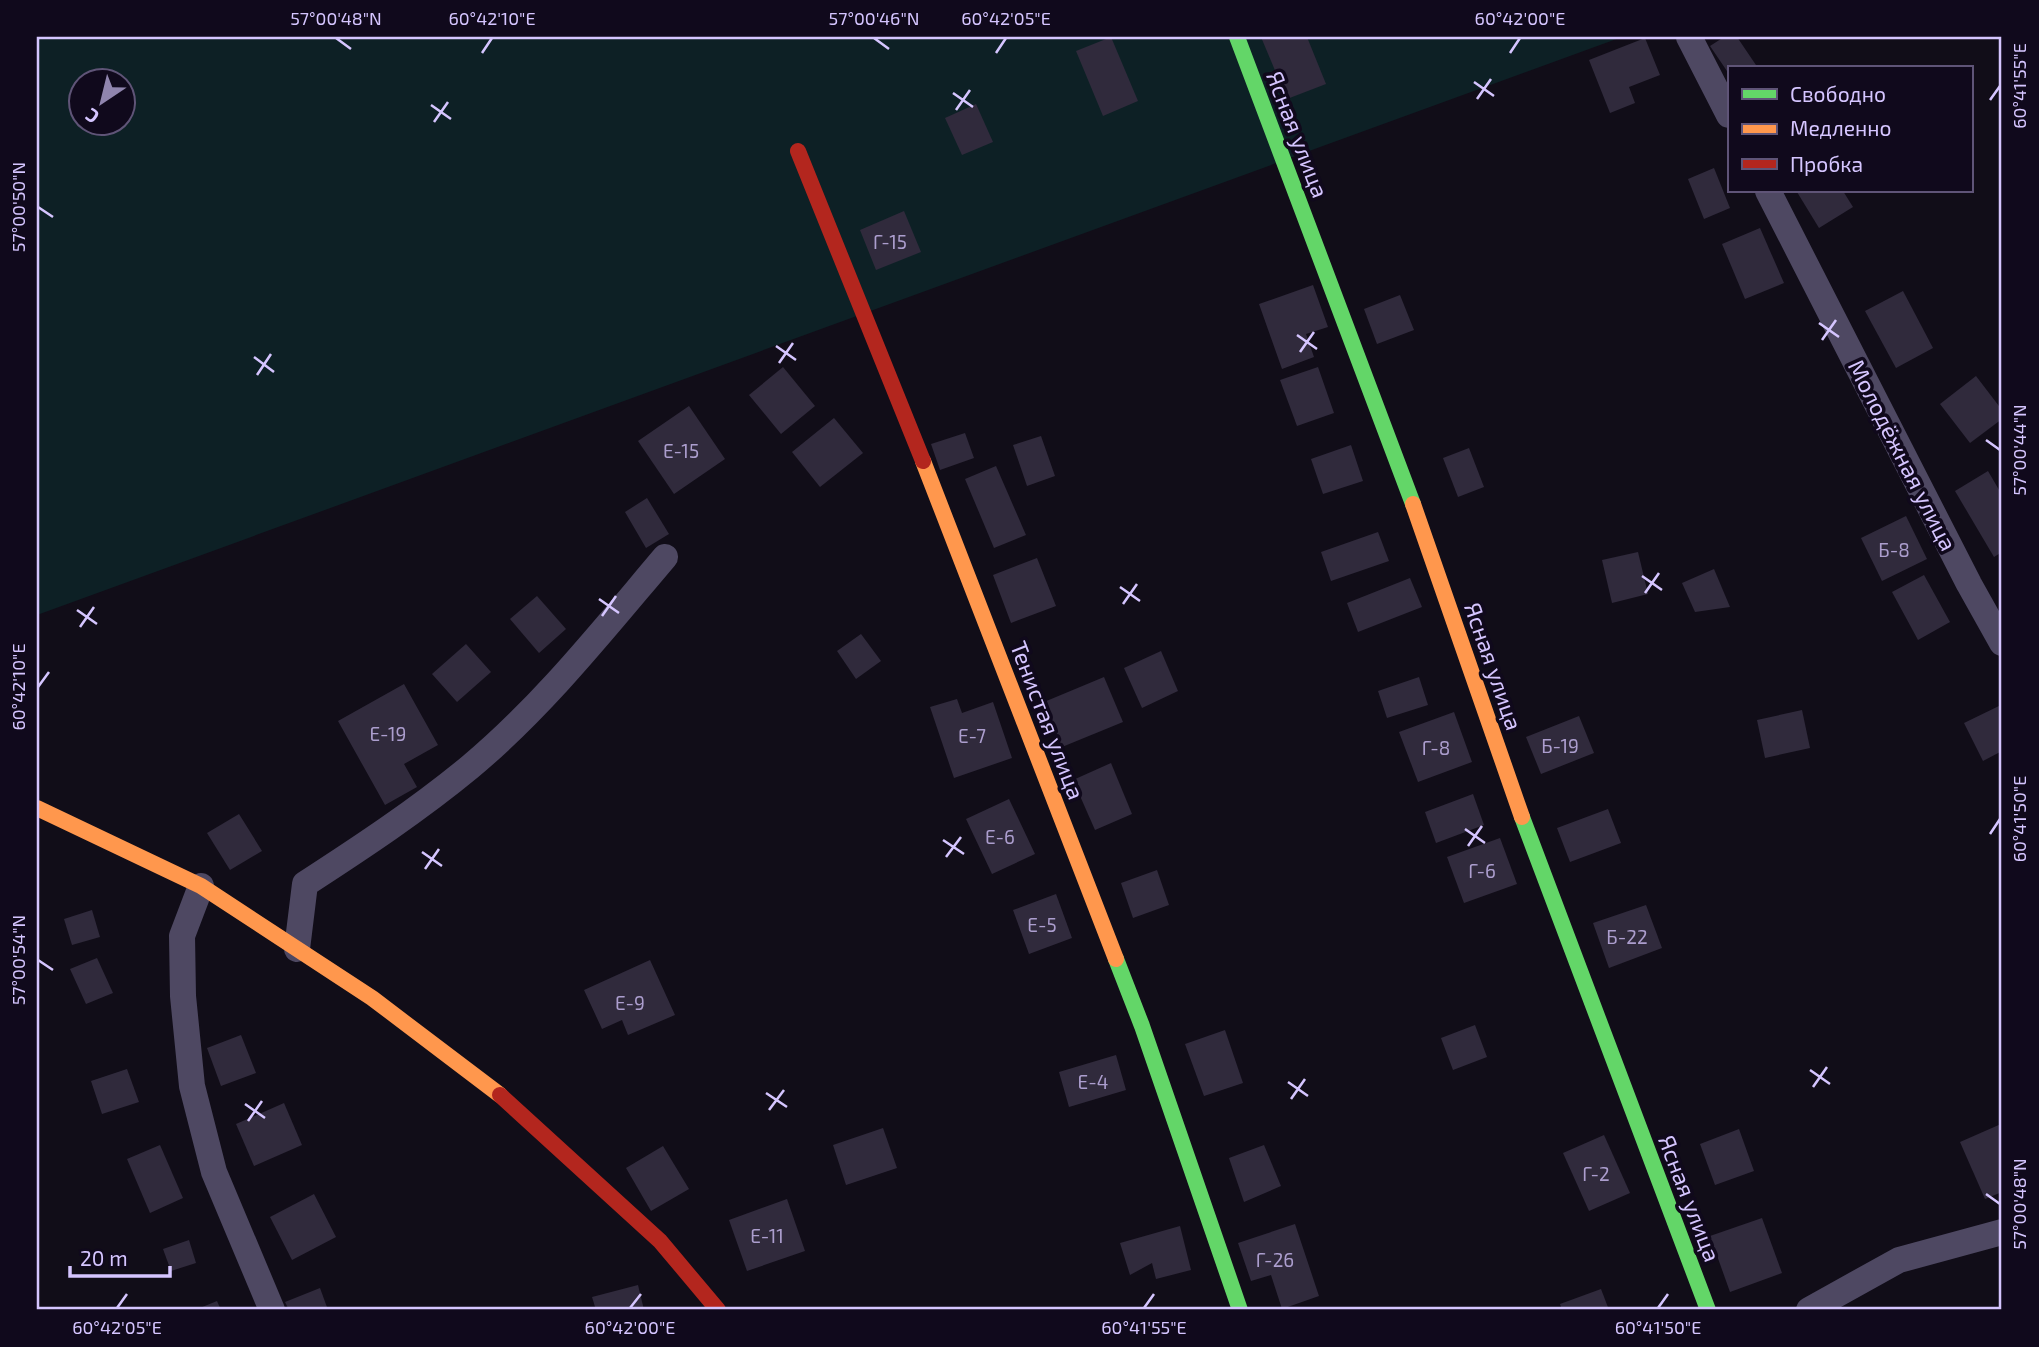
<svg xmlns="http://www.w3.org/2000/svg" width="2039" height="1347" font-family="'Exo 2',sans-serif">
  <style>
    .green { fill: #0d2025; fill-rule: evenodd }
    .building { fill: #302a3c }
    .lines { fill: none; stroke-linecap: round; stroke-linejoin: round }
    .street { stroke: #4e4862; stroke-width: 26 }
    .fast { stroke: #63d668; stroke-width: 16 }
    .slow { stroke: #ff974d; stroke-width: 16 }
    .jam { stroke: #b3261e; stroke-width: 16 }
    .ticks { fill: none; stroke: #d5c5ff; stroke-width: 2.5 }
    .labels { text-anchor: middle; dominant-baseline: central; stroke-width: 7; stroke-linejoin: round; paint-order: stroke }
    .number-label { font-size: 19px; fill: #ac9ece }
    .street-label { font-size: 23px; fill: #d5c5ff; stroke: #10091c }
    .neatline { fill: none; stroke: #d5c5ff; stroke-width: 2.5 }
    .ticks-label { font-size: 18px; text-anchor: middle; fill: #d5c5ff }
  </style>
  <rect width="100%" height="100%" fill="#110d18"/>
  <path class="green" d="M37 37H1622L37 615ZM80 80H122V122H80Z"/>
  <g class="building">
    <path d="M1111 37 1138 101 1103 116 1076 51Z"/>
    <path d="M1261 37H1307L1326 84 1287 99Z"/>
    <path d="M1724 37H1737L1758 68H1729V74L1710 46Z"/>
    <path d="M1645 38 1660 75 1629 87 1635 103 1610 113 1589 60Z"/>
    <path d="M976 104 993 142 962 155 945 118Z"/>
    <path d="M1714 168 1730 208 1704 219 1688 179Z"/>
    <path d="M1799 191H1843L1853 207 1819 228 1797 192Z"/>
    <path d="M904 211 921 252 876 270 860 230Z"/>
    <path d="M1760 228 1784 283 1745 299 1722 244Z"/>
    <path d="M1313 285 1328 327 1306 334 1314 357 1282 369 1259 304Z"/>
    <path d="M1903 291 1933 348 1896 368 1865 311Z"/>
    <path d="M1400 295 1414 330 1377 344 1364 309Z"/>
    <path d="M783 367 815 406 781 434 749 395Z"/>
    <path d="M1318 367 1334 413 1297 426 1280 380Z"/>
    <path d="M1976 376 2002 410V419L1970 443 1940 404Z"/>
    <path d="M689 406 725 459 674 494 638 441Z"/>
    <path d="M834 418 863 453 820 487 792 452Z"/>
    <path d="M965 433 974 458 940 470 931 444Z"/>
    <path d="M1041 436 1055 476 1027 486 1013 445Z"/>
    <path d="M1351 445 1363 481 1323 494 1311 459Z"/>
    <path d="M1469 448 1484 487 1458 497 1443 458Z"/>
    <path d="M996 466 1026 535 994 548 965 479Z"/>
    <path d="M1988 471 2002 495V552L1994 557 1955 491Z"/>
    <path d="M647 498 669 534 646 548 625 512Z"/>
    <path d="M1906 516 1927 559 1882 581 1861 538Z"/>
    <path d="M1378 532 1389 561 1331 581 1321 552Z"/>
    <path d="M1638 552 1648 594 1612 603 1602 560Z"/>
    <path d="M1037 558 1056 606 1011 623 993 575Z"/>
    <path d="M1714 569 1730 607 1695 612 1682 583Z"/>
    <path d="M1924 575 1950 622 1918 640 1892 592Z"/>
    <path d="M1410 578 1422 607 1358 632 1347 603Z"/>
    <path d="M537 596 566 629 539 653 510 619Z"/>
    <path d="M861 634 881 661 856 679 837 651Z"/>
    <path d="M466 644 491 672 457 702 432 674Z"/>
    <path d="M1161 651 1178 691 1142 708 1124 668Z"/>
    <path d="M1104 677 1123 722 1062 747 1044 702Z"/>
    <path d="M1419 677 1428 705 1387 718 1378 691Z"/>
    <path d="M404 684 438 745 404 764 417 787 385 805 338 721Z"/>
    <path d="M957 699 962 713 993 702 1012 758 954 778 930 707Z"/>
    <path d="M2001 705 2002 751 1983 761 1964 723Z"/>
    <path d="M1802 710 1810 748 1765 758 1757 720Z"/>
    <path d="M1454 712 1472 762 1418 782 1399 732Z"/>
    <path d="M1579 716 1594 753 1541 774 1526 737Z"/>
    <path d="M1111 763 1132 814 1095 830 1073 780Z"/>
    <path d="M1473 794 1484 825 1436 843 1425 812Z"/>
    <path d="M1009 799 1035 854 992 874 966 819Z"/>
    <path d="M1608 809 1621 843 1570 862 1557 828Z"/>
    <path d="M239 814 262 851 230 870 207 833Z"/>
    <path d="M1500 838 1517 884 1464 903 1447 857Z"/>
    <path d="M1157 870 1169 905 1133 918 1121 883Z"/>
    <path d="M1056 894 1072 938 1029 954 1013 910Z"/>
    <path d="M1646 905 1662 948 1609 968 1593 923Z"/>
    <path d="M92 910 100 937 72 945 64 919Z"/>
    <path d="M97 958 113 993 86 1004 70 969Z"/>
    <path d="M650 960 675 1015 628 1035 622 1020 602 1029 584 990Z"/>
    <path d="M1475 1025 1487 1057 1453 1070 1441 1038Z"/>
    <path d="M1225 1030 1243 1083 1204 1096 1185 1044Z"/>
    <path d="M241 1035 256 1073 221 1086 207 1048Z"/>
    <path d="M1116 1055 1126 1090 1069 1107 1059 1072Z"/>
    <path d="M127 1069 139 1102 102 1114 91 1081Z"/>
    <path d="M284 1103 302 1145 254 1166 236 1124Z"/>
    <path d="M2001 1124 2002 1192 1985 1199 1960 1142Z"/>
    <path d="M883 1128 897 1168 846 1185 833 1145Z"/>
    <path d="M1739 1129 1754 1171 1715 1185 1700 1144Z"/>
    <path d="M1604 1135 1630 1193 1589 1211 1563 1153Z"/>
    <path d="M160 1145 183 1198 150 1213 127 1159Z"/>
    <path d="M1264 1145 1281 1186 1244 1202 1229 1158Z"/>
    <path d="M663 1146 689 1189 651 1211 626 1168Z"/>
    <path d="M314 1194 336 1237 292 1260 270 1217Z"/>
    <path d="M787 1199 805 1251 747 1271 729 1220Z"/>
    <path d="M1762 1218 1782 1273 1730 1292 1710 1236Z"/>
    <path d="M1295 1224 1319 1296 1282 1309 1271 1275 1251 1281 1238 1243Z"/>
    <path d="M1180 1226 1191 1270 1156 1279 1152 1263 1130 1275 1120 1243Z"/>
    <path d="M189 1240 196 1263 171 1271 163 1249Z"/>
    <path d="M638 1285 644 1310H596L592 1297Z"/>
    <path d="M320 1288 328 1310H289L285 1302Z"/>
    <path d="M1601 1289 1609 1310H1562L1560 1304Z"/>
    <path d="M217 1301 221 1310H195Z"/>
  </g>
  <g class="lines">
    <g class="street">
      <path d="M1689 37 1729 115"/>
      <path d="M1768 191 1969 584 2002 643"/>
      <path d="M201 886 182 936 183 996 192 1086 214 1172 272 1310"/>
      <path d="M297 949 305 884C362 847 418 810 470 767 543 706 603 630 665 557"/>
      <path d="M1809 1310 1899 1260 2002 1232"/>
    </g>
    <g class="fast">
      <path d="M1237 37 1413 504"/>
      <path d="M1522 817 1708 1310"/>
      <path d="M1116 959 1142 1026 1240 1310"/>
    </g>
    <g class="slow">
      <path d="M923 461 1116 959"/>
      <path d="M1413 504 1522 817"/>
      <path d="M37 808 201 886 372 998 500 1095"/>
    </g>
    <g class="jam">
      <path d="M798 151 923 461"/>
      <path d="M500 1095 660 1241 718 1310"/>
    </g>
  </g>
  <path class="ticks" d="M336 38 351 49M874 38 889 49M482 53 492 38M996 53 1006 38M1510 53 1520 38M1474 82 1494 96M953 93 973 107M1477 99 1491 79M1990 100 2000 86M431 105 451 119M956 110 970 90M434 122 448 102M38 207 53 217M1819 323 1839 337M1297 335 1317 349M1822 340 1836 320M776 346 796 360M1300 352 1314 332M254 357 274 372M779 363 793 343M257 375 271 354M1986 440 2000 450M1642 576 1662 590M1120 587 1140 601M1645 593 1659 573M599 599 619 613M1123 604 1137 584M77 610 97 624M602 616 616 596M80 627 94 607M38 687 49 672M1465 829 1485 843M1990 834 2000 819M943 840 964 854M1468 846 1482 826M422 852 442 866M946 857 961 837M425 869 439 849M38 960 53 970M1810 1070 1830 1084M1288 1082 1308 1096M1813 1087 1827 1067M766 1093 787 1107M1291 1099 1305 1079M245 1104 265 1118M769 1110 784 1090M248 1121 262 1101M1986 1194 2000 1204M117 1308 127 1294M630 1308 641 1294M1144 1308 1154 1294M1658 1308 1668 1294"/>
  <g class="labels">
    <g class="number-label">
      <text x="890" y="241">Г-15</text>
      <text x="681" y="450">Е-15</text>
      <text x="1894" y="549">Б-8</text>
      <text x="388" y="733">Е-19</text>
      <text x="972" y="735">Е-7</text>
      <text x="1560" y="745">Б-19</text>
      <text x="1436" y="747">Г-8</text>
      <text x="1000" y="836">Е-6</text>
      <text x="1482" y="870">Г-6</text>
      <text x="1042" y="924">Е-5</text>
      <text x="1627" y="936">Б-22</text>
      <text x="630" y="1002">Е-9</text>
      <text x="1093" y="1081">Е-4</text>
      <text x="1596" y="1173">Г-2</text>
      <text x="767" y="1235">Е-11</text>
      <text x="1275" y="1259">Г-26</text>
    </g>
    <g class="street-label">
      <text transform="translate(1298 134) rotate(69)">Ясная улица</text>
      <text transform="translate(1903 455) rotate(63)">Молодёжная улица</text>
      <text transform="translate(1494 666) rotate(71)">Ясная улица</text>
      <text transform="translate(1048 720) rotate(69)">Тенистая улица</text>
      <text transform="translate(1690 1198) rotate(69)">Ясная улица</text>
    </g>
  </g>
  <rect width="2039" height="1347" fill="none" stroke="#10091c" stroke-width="77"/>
  <rect x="1728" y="66" width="245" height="126" fill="#10091c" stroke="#5f5477" stroke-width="2"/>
  <rect x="1742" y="89" width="35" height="10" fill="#63d668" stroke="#5f5477" stroke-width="2"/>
  <text x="1790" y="102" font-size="21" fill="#d5c5ff">Свободно</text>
  <rect x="1742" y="124" width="35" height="10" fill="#ff974d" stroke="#5f5477" stroke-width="2"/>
  <text x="1790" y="136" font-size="21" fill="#d5c5ff">Медленно</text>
  <rect x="1742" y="159" width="35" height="10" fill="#b3261e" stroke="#5f5477" stroke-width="2"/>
  <text x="1790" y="172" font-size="21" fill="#d5c5ff">Пробка</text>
  <g transform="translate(102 102) rotate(215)"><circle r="33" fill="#10091c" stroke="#5f5477" stroke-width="2"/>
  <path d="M0-5L12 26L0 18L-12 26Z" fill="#9085ae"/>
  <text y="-10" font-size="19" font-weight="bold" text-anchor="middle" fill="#d5c5ff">С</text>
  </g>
  <path d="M70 1266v10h100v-10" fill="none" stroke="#d5c5ff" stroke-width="3.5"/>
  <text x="80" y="1266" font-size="21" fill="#d5c5ff" stroke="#10091c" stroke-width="5" paint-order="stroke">20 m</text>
  <rect x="38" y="38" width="1962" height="1270" class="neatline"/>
  <g class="ticks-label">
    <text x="336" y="25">57°00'48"N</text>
    <text x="492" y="25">60°42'10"E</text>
    <text x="874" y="25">57°00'46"N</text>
    <text x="1006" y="25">60°42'05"E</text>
    <text x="1520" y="25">60°42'00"E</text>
    <text transform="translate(2020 86) rotate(-90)" y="6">60°41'55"E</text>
    <text transform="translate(19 207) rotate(-90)" y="6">57°00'50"N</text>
    <text transform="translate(2020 450) rotate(-90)" y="6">57°00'44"N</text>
    <text transform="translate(19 687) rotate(-90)" y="6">60°42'10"E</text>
    <text transform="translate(2020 819) rotate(-90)" y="6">60°41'50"E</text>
    <text transform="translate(19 960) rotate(-90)" y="6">57°00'54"N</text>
    <text transform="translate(2020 1204) rotate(-90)" y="6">57°00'48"N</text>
    <text x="117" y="1334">60°42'05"E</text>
    <text x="630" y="1334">60°42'00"E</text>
    <text x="1144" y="1334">60°41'55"E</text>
    <text x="1658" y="1334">60°41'50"E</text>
  </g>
</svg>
